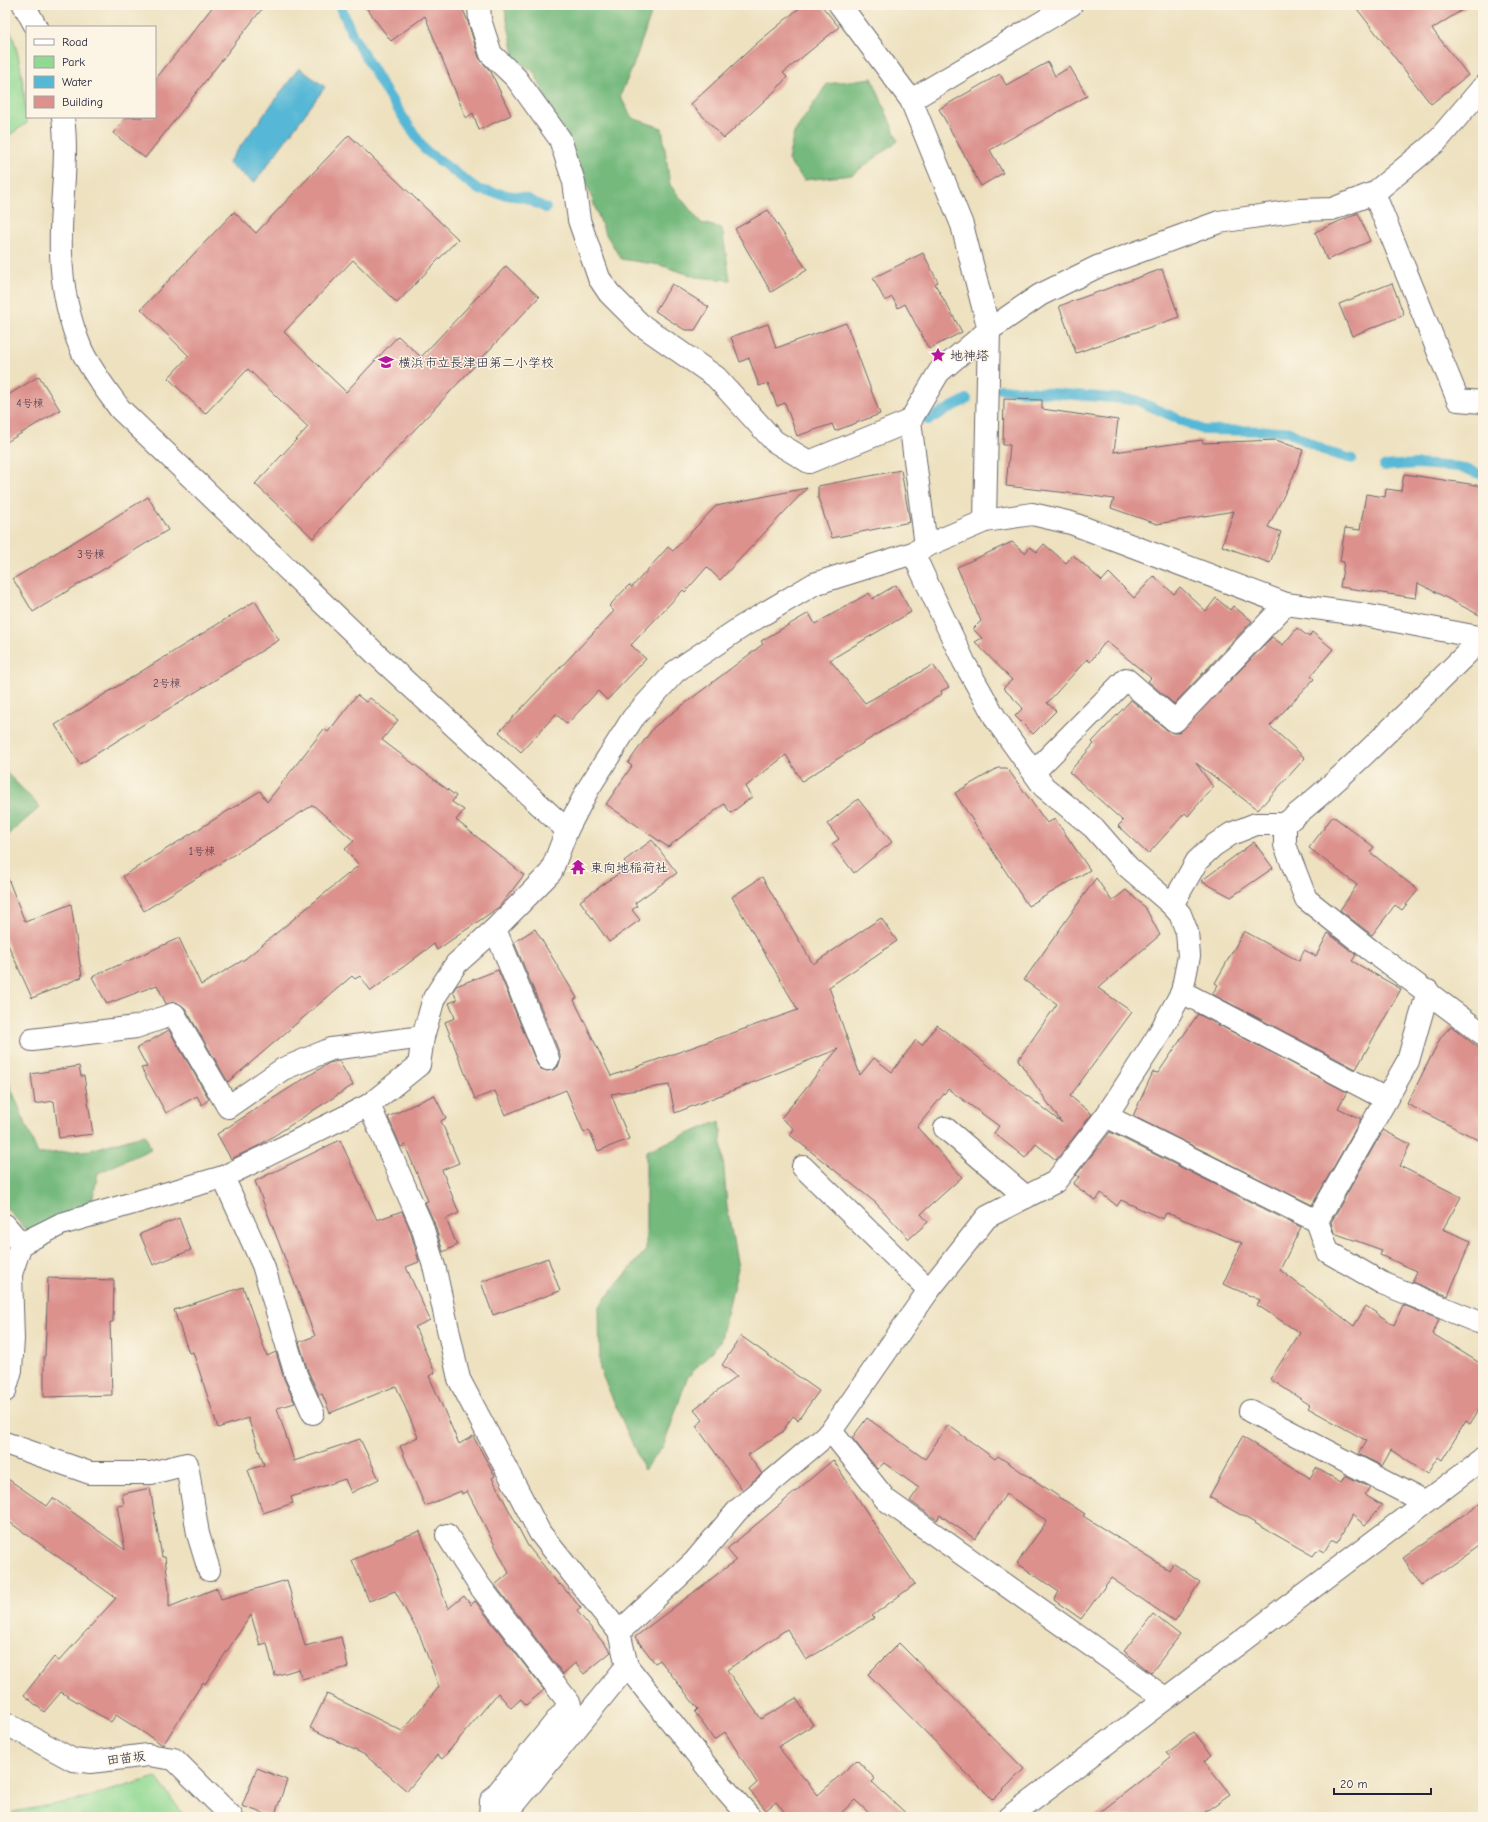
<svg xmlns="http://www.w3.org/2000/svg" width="1488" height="1822" font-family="'Comic Neue','Klee One',sans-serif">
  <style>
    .green { fill: #91d993; stroke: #5a7e67 }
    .forest { fill: #74b97d; stroke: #4b6e5c }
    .water { fill: #57b8d6; stroke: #3c6d88 }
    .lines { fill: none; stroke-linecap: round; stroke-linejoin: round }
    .stream { stroke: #57b8d6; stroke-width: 10 }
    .building { fill: #dc918d }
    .minor-casing { stroke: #69656a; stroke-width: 24 }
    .minor { stroke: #fff; stroke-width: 22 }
    .labels { text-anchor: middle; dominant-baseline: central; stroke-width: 3; stroke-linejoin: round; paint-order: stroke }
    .number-label { font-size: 11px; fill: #503e50 }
    .poi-label { font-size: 13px; fill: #22223b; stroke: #fcf5e5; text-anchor: start }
    .street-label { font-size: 13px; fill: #22223b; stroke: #fcf5e5 }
  </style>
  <rect width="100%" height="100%" fill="#fcf5e5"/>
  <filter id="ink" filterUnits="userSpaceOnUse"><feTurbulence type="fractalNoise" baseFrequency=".025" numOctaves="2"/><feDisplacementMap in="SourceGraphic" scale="8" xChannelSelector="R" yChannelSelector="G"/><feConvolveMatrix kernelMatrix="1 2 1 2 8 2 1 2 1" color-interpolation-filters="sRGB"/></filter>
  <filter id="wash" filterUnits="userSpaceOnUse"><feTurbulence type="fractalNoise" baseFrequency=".012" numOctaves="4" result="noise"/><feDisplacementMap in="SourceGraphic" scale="16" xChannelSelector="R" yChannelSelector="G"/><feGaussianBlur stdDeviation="0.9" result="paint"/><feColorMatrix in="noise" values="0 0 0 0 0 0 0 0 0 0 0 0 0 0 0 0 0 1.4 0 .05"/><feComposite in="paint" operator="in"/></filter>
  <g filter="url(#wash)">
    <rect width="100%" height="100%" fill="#ede1c0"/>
    <g class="green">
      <path d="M5 22C21 43 24 97 27 123L5 138Z"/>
      <path d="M156 1777 185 1817H10L13 1812 78 1800Z"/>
    </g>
    <g class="forest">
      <path d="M504 5H642L651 14 633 66 620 96 632 118 662 128 670 185 701 223 722 228 730 280 696 277 660 265 621 259 604 231 588 188 534 72 515 59Z"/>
      <path d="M872 78 898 141 852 175 804 180 788 160 794 133 827 84Z"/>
      <path d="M5 771 40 807 5 838Z"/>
      <path d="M5 1073 38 1154 91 1150 145 1134 151 1149 98 1173 91 1206 27 1231 5 1206Z"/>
      <path d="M720 1121 727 1207 738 1268 720 1342 687 1378 664 1445 644 1470 600 1370 599 1306 646 1250V1151Z"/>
    </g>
    <path class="water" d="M299 68 325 87 254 183 228 163Z"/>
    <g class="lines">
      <g class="stream">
        <path d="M340 5 352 34 383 87 425 150 479 190 525 198 546 208"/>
        <path d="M1001 389 1136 400 1203 430 1287 431 1327 452 1352 459"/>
        <path d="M928 420 967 399"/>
        <path d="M1384 466 1417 464 1459 467 1483 475"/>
      </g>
    </g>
    <g id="blocks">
      <g class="building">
        <path d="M214 5H265L145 158 113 133 126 117H155V80Z"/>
        <path d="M364 5H461L467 19 479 58 491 72 511 115 479 130 473 113 466 118 425 16 391 41Z"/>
        <path d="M803 5H821L839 27 783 73 787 77 777 89 724 138 691 104 756 44Z"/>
        <path d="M1354 5H1470L1432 29 1468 75 1431 104Z"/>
        <path d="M1048 62 1055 76 1070 67 1087 96 990 150 1003 173 981 186 939 109 1000 74 1006 85Z"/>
        <path d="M349 135 458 239 397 303 353 260 284 332 346 392 398 336 421 357 506 266 539 297 313 538 255 484 308 427 248 369 205 414 168 378 189 356 141 309 234 212 256 233Z"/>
        <path d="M768 210 807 270 771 292 735 229Z"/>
        <path d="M1358 213 1370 241 1327 260 1315 232Z"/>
        <path d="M923 253 938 282 935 284 962 332 929 349 905 304 898 308 892 297 885 301 873 278Z"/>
        <path d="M1162 269 1179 317 1076 353 1059 306Z"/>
        <path d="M1392 283 1404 315 1352 336 1339 304Z"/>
        <path d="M672 284 709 307 695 330H685L655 311Z"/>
        <path d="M846 323 880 414 835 431 832 424 797 436 785 403 777 406 768 383 759 386 749 358 740 362 731 337 768 324 776 348Z"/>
        <path d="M39 376 60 410 5 443V397Z"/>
        <path d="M1004 399 1042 400V409L1118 420 1114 452 1202 440 1203 443 1276 440 1303 450 1293 477 1268 527 1281 532 1270 563 1222 546 1234 511 1157 524 1111 508 1114 499 1086 495 1006 486 1010 445H1003Z"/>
        <path d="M901 470 910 522 832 538 818 498V486Z"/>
        <path d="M1404 474 1483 486V617L1418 583 1416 598 1340 587 1344 562 1340 561 1345 528 1360 530 1366 494 1385 497 1386 489 1401 491Z"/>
        <path d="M807 488 720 580 707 567 685 592 683 590 631 645 646 659 607 700 598 691 567 724 556 714 521 752 499 732 614 611 609 606 629 585 632 587 668 547 673 551 716 506Z"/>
        <path d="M148 497 168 530 33 612 13 579Z"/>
        <path d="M1012 542 1025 553 1030 547 1037 552 1044 544 1066 563 1073 555 1102 581 1109 573 1134 598 1154 576 1174 594 1180 587 1206 611 1216 598 1230 610 1233 606 1252 621 1174 704 1148 681 1151 678 1106 641 1090 662 1087 659 1047 703 1056 711 1033 734 1015 716 1023 708 1003 688 1012 680 975 642 982 638 973 629 981 621 957 567Z"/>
        <path d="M896 585 911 612 830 660 865 703 933 665 949 687 941 691 942 694 802 781 786 755 745 787 752 797 731 813 724 804 668 847 606 804 632 766 628 763 654 727 763 644 761 641 809 613 815 624 869 593 872 599Z"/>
        <path d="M255 601 279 640 80 764 55 725Z"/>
        <path d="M1297 628 1309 637 1312 632 1333 649 1311 676 1314 679 1270 726 1305 758 1258 810 1196 763 1213 787 1188 816 1185 813 1148 854 1118 826 1123 821 1069 772 1094 744 1092 742 1131 700 1167 730 1173 733H1179L1272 637 1283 645Z"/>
        <path d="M357 695 366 702 370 698 398 720 382 740 456 796 452 802 464 810 456 820 524 875 499 907 437 950 434 944 371 991 360 976 355 979 352 976 228 1082 185 1008 176 1002 166 1004 157 985 107 1004 92 977 179 938 201 985 245 959 359 865 345 849 354 841 313 805 144 911 123 876 260 791 267 802 324 729 328 732Z"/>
        <path d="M998 768H1007L1047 823 1055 819 1090 870 1028 906 955 793Z"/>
        <path d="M858 799 892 842 854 873 832 844 839 839 827 824Z"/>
        <path d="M1333 816 1374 847 1370 852 1418 890 1402 910 1395 905 1372 935 1340 910 1357 885 1309 848Z"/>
        <path d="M652 840 677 873 635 903 637 906 632 910 640 920 609 942 580 901 628 867 624 861Z"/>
        <path d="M1254 842 1273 868 1231 897 1201 881Z"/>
        <path d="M5 876H7L25 922 71 904 82 977 32 998 5 938Z"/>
        <path d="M762 877 813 964 881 918 897 941 829 987 860 1075 874 1058 892 1072 916 1040 922 1045 937 1025 1062 1123 1018 1060 1057 1004 1024 980 1096 878 1112 901 1126 890 1145 907 1160 935 1098 988 1132 1012 1070 1096 1092 1114 1056 1160 1036 1144 1025 1158 994 1133 999 1126 948 1089 917 1127 962 1177 921 1214 928 1222 909 1239 876 1203 790 1135 794 1129 781 1118 838 1049 675 1113 669 1085 611 1094 629 1139 598 1151 589 1130 584 1133 566 1090 505 1115 495 1091 475 1099 445 1022 455 1018 449 1003 457 1000 453 991 456 986 498 970 537 1064 541 1069 547 1071 553 1070 558 1067 560 1061V1054L514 942 535 929 577 998 574 1000 611 1076 798 1010 732 897Z"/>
        <path d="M1244 931 1299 961 1304 950 1316 956 1328 933 1356 955 1352 961 1401 989 1356 1069 1212 994 1218 985 1215 983Z"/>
        <path d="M1198 1014 1347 1092 1338 1108 1361 1119 1312 1205 1133 1116 1153 1072 1158 1073Z"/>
        <path d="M1451 1026 1483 1051V1142L1407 1104 1441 1037Z"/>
        <path d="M169 1030 209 1099 202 1105 197 1096 166 1113 141 1068 147 1067 137 1048Z"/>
        <path d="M339 1061 353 1085 258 1146 231 1159 217 1134 329 1063Z"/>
        <path d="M79 1066 81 1076H84L93 1134 59 1138 54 1101 35 1104 31 1074Z"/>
        <path d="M434 1095 446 1118 441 1121 459 1163 442 1170 459 1213 446 1219 457 1245 443 1252 434 1222 425 1202 428 1201 405 1145 401 1147 388 1117Z"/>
        <path d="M1383 1130 1410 1144 1400 1166 1461 1197 1443 1229 1471 1241 1448 1296 1412 1282 1417 1271 1380 1255 1382 1250 1334 1233 1331 1222Z"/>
        <path d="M1110 1132 1301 1227 1280 1270 1354 1326 1366 1306 1394 1325 1403 1305 1439 1319 1433 1334 1483 1365V1403L1470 1424 1466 1421 1442 1460 1438 1457 1427 1474 1391 1450 1382 1466 1359 1454 1367 1441 1308 1408 1310 1405 1270 1379 1300 1333 1257 1305 1260 1300 1223 1284 1242 1243 1172 1215 1166 1213 1163 1219 1121 1200 1117 1206 1101 1193 1096 1201 1073 1184 1079 1177 1076 1175Z"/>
        <path d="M340 1140 377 1220 402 1211 410 1230 419 1262 406 1267 430 1320 415 1327 435 1373 429 1376 459 1444 473 1436 495 1476 492 1478 528 1546 559 1585 560 1584 581 1608 577 1611 611 1652 584 1674 575 1663 563 1674 495 1585 509 1573 467 1491 462 1494 461 1491 425 1506 400 1446 418 1437 396 1386 330 1413 322 1394 319 1395 308 1371 299 1342 315 1336 255 1181Z"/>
        <path d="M179 1218 191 1250 153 1265 140 1234Z"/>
        <path d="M548 1258 560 1291 493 1315 481 1282Z"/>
        <path d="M48 1278 114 1280 113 1322H110L112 1395 44 1397V1356H45Z"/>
        <path d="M243 1287 267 1356 276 1352 284 1379 295 1403 277 1408 294 1461 360 1439 379 1479 351 1493 345 1479 291 1497 293 1503 263 1513 248 1470 264 1465 248 1418 218 1428 193 1352 189 1353 174 1310Z"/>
        <path d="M741 1336 819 1391 798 1420 793 1416 782 1432 748 1455 762 1474 742 1490 696 1426 703 1420 694 1409 737 1376 722 1365Z"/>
        <path d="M867 1418 925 1459 948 1425 995 1459 998 1456 1085 1514 1083 1516 1169 1570 1173 1563 1200 1582 1174 1621 1111 1578 1081 1619 1054 1600 1059 1592 1017 1563 1047 1521 1006 1494 975 1539 940 1515 937 1520 910 1501 919 1488 884 1463 877 1469 852 1438Z"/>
        <path d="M1242 1437 1310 1478 1316 1468 1341 1482 1345 1475 1370 1488 1365 1495 1382 1505 1365 1525 1352 1515 1338 1542 1332 1539 1324 1552 1318 1549 1313 1556 1209 1497Z"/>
        <path d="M833 1460 892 1551 915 1584 872 1616 874 1618 806 1660 787 1629 727 1670 761 1719 796 1698 813 1725 778 1747 818 1795 857 1760 875 1779 872 1782 910 1817H873L855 1800 837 1817H789L776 1802 766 1810 749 1790 757 1783 725 1732 714 1740 695 1712 698 1709 660 1660 655 1663 635 1637 736 1560 727 1549Z"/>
        <path d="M5 1477 47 1506 53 1498 125 1550 117 1506 124 1505 122 1494 150 1488 162 1557H165L169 1590V1607L217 1588 221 1599 287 1580 305 1646 341 1637 348 1667 302 1679 299 1669 275 1676 267 1643 260 1645 251 1615 205 1684 203 1682 163 1745 116 1715 111 1722 61 1692 44 1712 24 1695 54 1657 59 1661 116 1598 5 1519Z"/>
        <path d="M1483 1501V1543L1423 1586 1403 1558Z"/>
        <path d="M420 1531 448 1609 464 1596 471 1605 475 1601 544 1690 526 1705 521 1699 511 1708 498 1693 442 1759 437 1755 407 1791 365 1755 310 1728 327 1694 402 1731 439 1687 420 1636 395 1591 369 1601 352 1560 395 1542V1540Z"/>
        <path d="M1153 1614 1180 1635 1151 1673 1124 1651Z"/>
        <path d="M899 1643 1024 1769 993 1800 868 1674Z"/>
        <path d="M1194 1732 1212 1755 1204 1761 1230 1794 1198 1817H1094L1171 1757 1167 1753Z"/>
        <path d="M257 1768 287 1780 274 1817 242 1806Z"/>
      </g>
    </g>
  </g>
  <g filter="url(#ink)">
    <use href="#blocks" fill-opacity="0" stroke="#69656a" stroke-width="1"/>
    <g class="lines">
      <g class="minor-casing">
        <g id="minor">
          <path d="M24 5 36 27"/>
          <path d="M479 5 480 20 491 54 516 78 560 139 574 182 579 220 599 278 609 293 640 324 716 377 774 441 809 462 910 421"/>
          <path d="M840 5 911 100"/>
          <path d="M63 117C69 162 59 208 61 253 62 286 69 321 82 351 92 372 107 391 120 409L377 655 567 830"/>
          <path d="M1374 193 1458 400 1483 402"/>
          <path d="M985 521 989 330 962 225 911 100 1071 5"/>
          <path d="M926 546 910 421 939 372 989 330 1040 295 1097 267 1219 222 1300 210 1332 209 1374 193 1436 142 1483 87"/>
          <path d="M913 553 964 662 997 721 1044 787 1094 828 1128 867 1172 905 1180 914 1187 932 1189 956 1182 992 1156 1039 1106 1116 1055 1182 987 1217 929 1290 831 1431 886 1500 1165 1698"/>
          <path d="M1034 772 1126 679 1175 721 1286 604"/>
          <path d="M1285 824V845L1306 899 1369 949 1483 1034"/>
          <path d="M1172 905 1197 861 1213 846 1231 834 1256 824H1285C1356 768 1417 701 1482 639"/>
          <path d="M495 929 548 1059"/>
          <path d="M1428 991 1408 1061 1317 1221 1328 1252 1382 1283 1483 1324"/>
          <path d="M1182 992 1386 1099"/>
          <path d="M32 1040 136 1027 174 1014 228 1107 283 1069 331 1049 423 1037"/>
          <path d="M369 1105 422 1226 435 1270 459 1379 540 1533 619 1632 627 1666 719 1782 750 1817"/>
          <path d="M1106 1116 1317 1221"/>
          <path d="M945 1128 1026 1197"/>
          <path d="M803 1167 929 1290"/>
          <path d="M223 1177 263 1265 296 1375 313 1413"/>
          <path d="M5 1225 21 1244"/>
          <path d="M5 1391 11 1370 13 1339 11 1274 21 1244 61 1224 223 1177 369 1105 419 1065 423 1037 434 998 456 964 495 929 551 872 567 830 588 789 633 718 676 671 743 626 814 584 913 553 926 546 985 521 1032 514 1071 523 1286 604 1359 614 1483 638"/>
          <path d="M1250 1411 1424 1502"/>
          <path d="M5 1443 90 1473H151L187 1464 198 1534 209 1570"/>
          <path d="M447 1535 479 1585 570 1704 491 1801 490 1817"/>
          <path d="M619 1632 694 1562 738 1510 831 1431"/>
          <path d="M5 1723 73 1760 91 1762 148 1755 174 1759 232 1817"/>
          <path d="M499 1817 509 1811 627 1666"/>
          <path d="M1009 1817 1483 1459"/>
        </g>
      </g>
      <use href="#minor" class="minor"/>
    </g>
  </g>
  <defs>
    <g id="sight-bare" transform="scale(1.2)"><path d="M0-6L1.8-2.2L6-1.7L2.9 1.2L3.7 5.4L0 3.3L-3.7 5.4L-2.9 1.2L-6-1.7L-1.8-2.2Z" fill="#b5179e" stroke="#fcf5e5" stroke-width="2.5" paint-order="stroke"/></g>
    <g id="school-bare" transform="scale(1.2)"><path d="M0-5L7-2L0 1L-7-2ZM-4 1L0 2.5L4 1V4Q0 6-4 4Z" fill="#b5179e" stroke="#fcf5e5" stroke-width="2.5" paint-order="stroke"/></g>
    <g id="temple-bare" transform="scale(1.2)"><path d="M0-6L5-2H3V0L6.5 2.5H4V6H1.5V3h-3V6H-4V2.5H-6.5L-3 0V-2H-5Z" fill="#b5179e" stroke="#fcf5e5" stroke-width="2.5" paint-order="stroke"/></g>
  </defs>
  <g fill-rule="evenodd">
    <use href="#sight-bare" x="938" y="355"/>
    <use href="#school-bare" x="386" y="362"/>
    <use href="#temple-bare" x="578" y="867"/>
  </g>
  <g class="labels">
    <g class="number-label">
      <text x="30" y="403">4号棟</text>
      <text x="91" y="554">3号棟</text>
      <text x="167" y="683">2号棟</text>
      <text x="202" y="851">1号棟</text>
    </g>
    <g class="poi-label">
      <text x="950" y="355">地神塔</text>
      <text x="398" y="362">横浜市立長津田第二小学校</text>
      <text x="590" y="867">東向地稲荷社</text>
    </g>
    <g class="street-label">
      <text transform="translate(126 1758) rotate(-7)">田苗坂</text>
    </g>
  </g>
  <rect width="1488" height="1822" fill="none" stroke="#fcf5e5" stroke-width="20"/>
  <rect x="26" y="26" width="130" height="92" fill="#fcf5e5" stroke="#a5a1a1"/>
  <rect x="34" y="39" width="20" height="6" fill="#ffffff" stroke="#a5a1a1"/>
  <text x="62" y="46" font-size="12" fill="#22223b">Road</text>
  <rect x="34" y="56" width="20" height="12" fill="#91d993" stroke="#a5a1a1"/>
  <text x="62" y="66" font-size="12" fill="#22223b">Park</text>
  <rect x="34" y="76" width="20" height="12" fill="#57b8d6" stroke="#a5a1a1"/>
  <text x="62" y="86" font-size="12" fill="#22223b">Water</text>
  <rect x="34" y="96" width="20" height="12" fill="#dc918d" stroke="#a5a1a1"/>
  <text x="62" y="106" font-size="12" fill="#22223b">Building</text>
  <path d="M1334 1788v6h97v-6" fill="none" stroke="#22223b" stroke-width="2"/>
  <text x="1340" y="1788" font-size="12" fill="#22223b" stroke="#fcf5e5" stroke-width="3" paint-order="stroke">20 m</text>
</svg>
